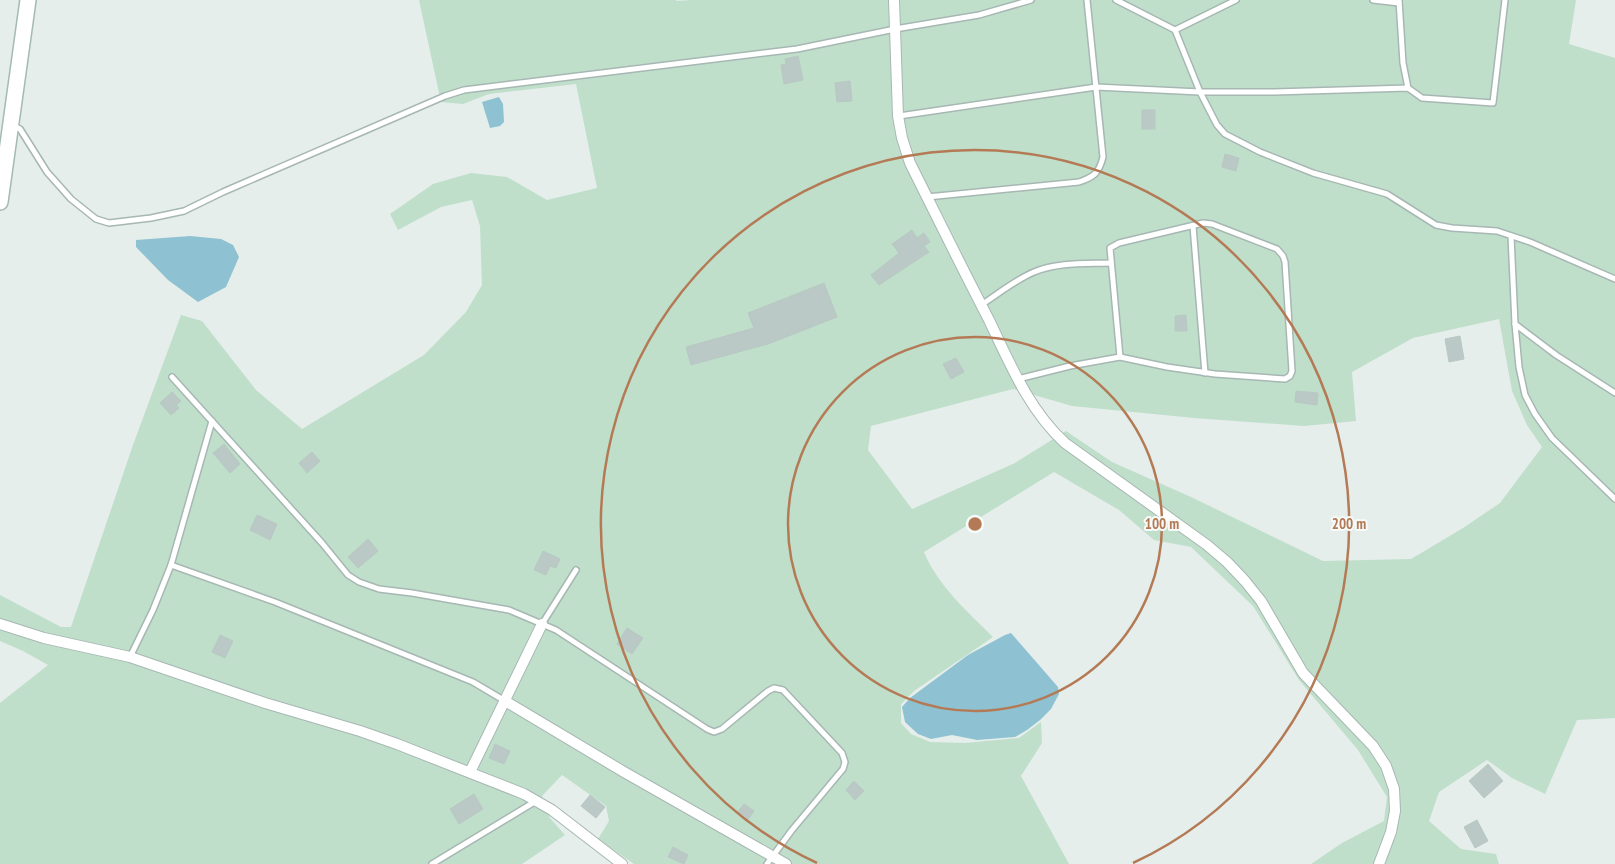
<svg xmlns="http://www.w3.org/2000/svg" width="1615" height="864" font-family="'PT Sans Narrow',sans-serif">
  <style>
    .green { fill: #bfdfcb; fill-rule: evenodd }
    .water { fill: #8ec1d2 }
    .building { fill: #bac9c5; stroke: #b8c8c3 }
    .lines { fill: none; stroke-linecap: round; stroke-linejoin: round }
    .lane-casing { stroke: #a7b7b3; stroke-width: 8 }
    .street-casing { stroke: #a7b7b3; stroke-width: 12 }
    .secondary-casing { stroke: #a4bab4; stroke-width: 18 }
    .lane { stroke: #fff; stroke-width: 5 }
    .street { stroke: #fff; stroke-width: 10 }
    .secondary { stroke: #fff; stroke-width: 15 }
    .ring { fill: none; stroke: #b47a55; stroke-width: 2.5 }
    .centre { fill: #b47a55; stroke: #f6faf9; stroke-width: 2.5 }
    .ring-label { font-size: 15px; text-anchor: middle; font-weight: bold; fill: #b47a55; stroke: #f6faf9; stroke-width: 4; stroke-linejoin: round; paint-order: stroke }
  </style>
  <rect width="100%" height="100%" fill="#e5eeeb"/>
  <path class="green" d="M419 0H676L677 1 691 0H1576L1569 44 1615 58V718L1577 720 1545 794 1512 778 1487 760 1439 792 1429 821 1461 849 1496 854 1499 864H1311L1342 843 1384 821 1387 797 1358 750 1299 680 1253 606 1191 547 1154 540 1119 510 1054 472 924 552C938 586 968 612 993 637L914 691 901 704V723L911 734 930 742 965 743 1019 738 1041 722 1042 743 1021 776 1069 864H634L598 839 609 821 606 806 562 775 542 796 550 818 565 835 522 864H0V703L48 665 23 651 0 641V595L61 627H71L133 445 181 315 202 321 256 390 302 429 424 355 466 312 482 285 480 226 472 200 441 207 398 230 390 214 433 184 471 173 507 177 547 200 597 188 576 84 489 94 463 104 441 102ZM1499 319 1512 391 1527 425 1542 447 1500 503 1463 528 1411 559 1323 561 1191 497 1112 462 1066 431 1015 463 912 509 868 450 871 426 1013 389 1072 406 1194 418 1304 426 1356 421 1352 372 1413 338Z"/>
  <g class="water">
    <path d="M499 97 503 104 504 122 500 126 490 128 482 102Z"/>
    <path d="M190 236 221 239 233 245 239 257 226 287 198 302 168 280 136 247V240Z"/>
    <path d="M1011 633 1058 687 1059 694 1051 709 1040 720 1027 730 1015 737 977 740 952 735 931 739 918 734 905 722 902 707 910 698 968 655 1005 635Z"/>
  </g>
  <g class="building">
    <path d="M798 56 803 80 784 84 781 65 786 64 785 59Z"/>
    <path d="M850 81 852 101 837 102 835 83Z"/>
    <rect x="1142" y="110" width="13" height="19"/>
    <path d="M1225 154 1239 158 1236 171 1222 167Z"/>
    <path d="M912 230 917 238 924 233 930 242 924 246 929 252 879 285 871 275 899 253 892 244Z"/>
    <path d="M824 283 837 317 768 344 691 365 686 347 754 328 748 313Z"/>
    <path d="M1186 315 1187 331H1175V316Z"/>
    <path d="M1460 336 1464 359 1449 362 1445 339Z"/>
    <path d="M956 358 964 372 951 379 943 364Z"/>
    <path d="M1296 391 1318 393 1317 405 1295 402Z"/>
    <path d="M172 392 181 401 176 405 179 408 171 415 160 403Z"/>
    <path d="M224 444 240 464 230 473 213 453Z"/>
    <path d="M312 452 320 461 307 473 299 463Z"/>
    <path d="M257 515 277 524 270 540 250 530Z"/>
    <path d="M368 539 378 551 358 568 348 557Z"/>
    <path d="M543 551 560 559 556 568 550 566 546 575 534 570Z"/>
    <path d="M627 628 643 638 632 654 617 644Z"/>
    <path d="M220 635 233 641 225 658 212 652Z"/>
    <path d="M495 744 510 751 504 764 489 758Z"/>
    <path d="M1488 764 1503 781 1484 798 1469 781Z"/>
    <path d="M854 781 864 791 855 800 846 790Z"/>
    <path d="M474 794 483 809 459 824 450 809Z"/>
    <path d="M590 795 605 807 596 818 581 806Z"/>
    <path d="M744 804 754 811 747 821 737 813Z"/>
    <path d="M1477 820 1488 841 1475 848 1464 827Z"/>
    <path d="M673 847 688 855 684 864 668 857Z"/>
  </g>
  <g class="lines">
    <g class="lane-casing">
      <g id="lane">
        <path d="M1116 0 1175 30 1200 92 1217 125 1225 134 1260 152 1313 173 1387 194 1436 225 1452 228 1497 231 1530 242 1615 279"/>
        <path d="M1373 0 1399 3"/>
        <path d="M1399 0 1403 63 1408 88"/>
        <path d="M1175 30 1236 0"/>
        <path d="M899 116 1096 87 1200 92H1274L1408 88 1422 98 1493 103 1505 0"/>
        <path d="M14 126 20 129 47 172 71 199 96 219 109 223 151 218 184 211 223 192 445 96 464 90 797 49 895 29 979 15 1031 0"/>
        <path d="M927 197 1079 182C1094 177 1099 173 1103 157L1087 0"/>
        <path d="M1193 226 1205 373"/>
        <path d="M1511 236 1515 324 1519 367 1525 395 1535 414 1552 438 1615 499"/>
        <path d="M981 305C998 294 1015 280 1034 272 1058 262 1086 264 1111 263"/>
        <path d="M1515 324 1556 355 1615 393"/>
        <path d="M172 377 322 543 348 575 359 582 379 589 412 593 509 610 542 624 556 630 707 729 714 732 722 729 768 691 774 688 783 690 842 753 845 762 843 769 792 830 767 864"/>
        <path d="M1018 379 1070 366 1120 357 1167 367 1215 374 1285 379 1290 376 1292 371 1285 262 1283 256 1277 249 1212 224 1203 223 1119 243 1110 248 1120 357"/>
        <path d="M171 565 275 602 473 682 505 701"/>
        <path d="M542 624 576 570"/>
        <path d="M130 657 153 610 171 565 212 421"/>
        <path d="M432 864 536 801"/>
      </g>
    </g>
    <g class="street-casing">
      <g id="street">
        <path d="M894 0 898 116 902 138 910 163C936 215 962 268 989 320 1010 364 1029 410 1065 443L1207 545 1227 562 1245 581 1261 601 1303 673 1373 746 1386 766 1394 789 1395 811 1391 832 1379 864"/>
        <path d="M0 624 44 638 130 657 265 703 360 731 397 744 524 794 552 810 622 864"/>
        <path d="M505 701 624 772 786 864"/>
        <path d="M470 772 542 624"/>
      </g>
    </g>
    <g class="secondary-casing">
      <path id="secondary" d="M0 202 28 0"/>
    </g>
    <use href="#lane" class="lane"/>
    <use href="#street" class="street"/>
    <use href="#secondary" class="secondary"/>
  </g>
  <g class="ring">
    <circle cx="975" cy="524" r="187"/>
    <path d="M817 863A374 374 0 1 1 1133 863"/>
  </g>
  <circle cx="975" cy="524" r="8" class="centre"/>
  <g class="ring-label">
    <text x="1162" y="529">100 m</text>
    <text x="1349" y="529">200 m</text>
  </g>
</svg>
